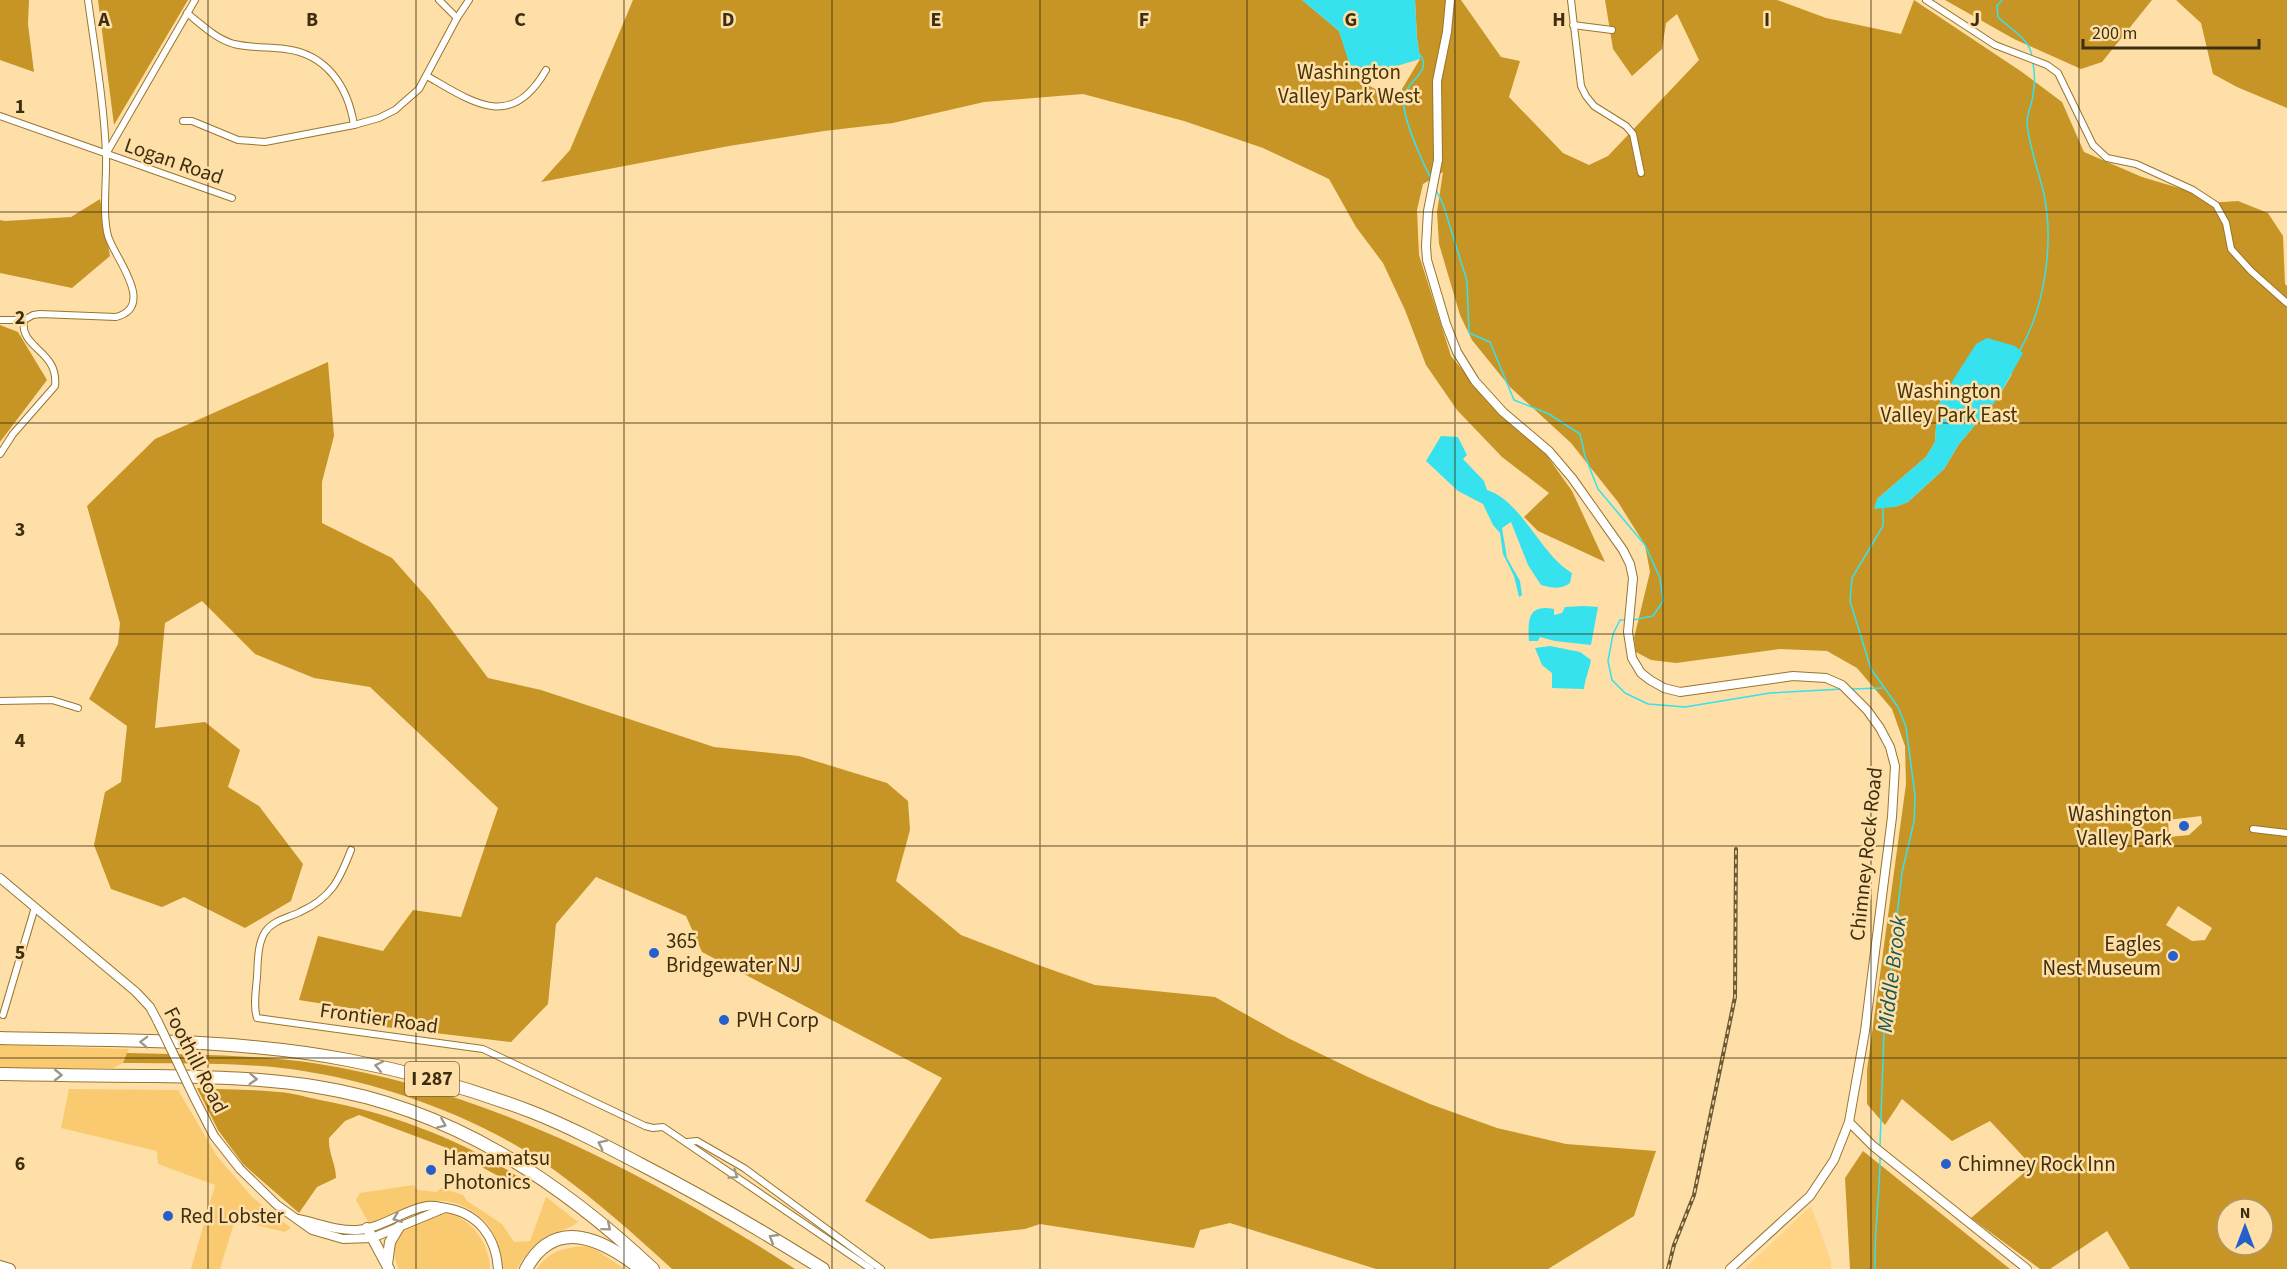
<svg xmlns="http://www.w3.org/2000/svg" width="2287" height="1269" font-family="'Source Sans 3',sans-serif">
  <style>
    .built { fill: #ffd484 }
    .green { fill: #f9ca70 }
    .forest { fill: #c79426; fill-rule: evenodd }
    .water { fill: #35e2ed }
    .lines { fill: none; stroke-linecap: round; stroke-linejoin: round }
    .stream { stroke: #35e2ed; stroke-width: 1.5 }
    .minor-casing { stroke: #99752d; stroke-width: 8 }
    .tertiary-casing { stroke: #99752d; stroke-width: 10 }
    .trunk-casing { stroke: #99752d; stroke-width: 12 }
    .motorway-casing { stroke: #99752d; stroke-width: 14 }
    .minor { stroke: #fff; stroke-width: 6 }
    .tertiary { stroke: #fff; stroke-width: 8 }
    .trunk { stroke: #fff; stroke-width: 10 }
    .motorway { stroke: #fff; stroke-width: 12 }
    .rail-casing { stroke: #6c5935; stroke-width: 4 }
    .rail { stroke: #fedfa7; stroke-width: 1.5; stroke-dasharray: 4.5; stroke-linecap: butt }
    .tertiary-bridge-casing { stroke: #99752d; stroke-width: 10; stroke-linecap: butt }
    .tertiary-bridge { stroke: #fff; stroke-width: 8 }
    .oneway { stroke: #9e9688 }
    .grid { fill: none; stroke: #3d2e10; stroke-width: 1.5; stroke-opacity: 0.55 }
    .poi-dot { fill: #265fcc; stroke: #fedfa7; stroke-width: 2 }
    .labels { text-anchor: middle; dominant-baseline: central; stroke-width: 5; stroke-linejoin: round; paint-order: stroke }
    .shield { fill: #fedfa7; stroke: #77633d; stroke-width: 1.5 }
    .shield-label { font-size: 20px; font-weight: bold; fill: #3d2e10 }
    .park-label { font-size: 21px; fill: #483306; stroke: #fedfa7 }
    .street-label { font-size: 21px; fill: #3d2e10; stroke: #fedfa7 }
    .poi-label { font-size: 21px; fill: #3d2e10; stroke: #fedfa7; text-anchor: start }
    .water-label { font-size: 22px; font-style: italic; fill: #13575c; stroke: #fedfa7 }
    .grid-label { font-size: 20px; text-anchor: middle; font-weight: bold; fill: #3d2e10; stroke: #fedfa7; stroke-width: 5; stroke-linejoin: round; paint-order: stroke }
  </style>
  <rect width="100%" height="100%" fill="#fedfa7"/>
  <path class="built" d="M1811 1206 1831 1261V1269H1744Z"/>
  <g class="green">
    <path d="M0 1045 129 1049 123 1063 113 1068H0Z"/>
    <path d="M69 1089 178 1090 217 1156 252 1197 291 1228 285 1232 235 1220 220 1269H191L215 1185 158 1164 157 1151 61 1128Z"/>
    <path d="M413 1185 418 1190 437 1192 441 1188 463 1195 467 1201 502 1224 514 1242 530 1241 546 1197 578 1222C568 1230 557 1231 547 1236 534 1243 523 1257 517 1269H502C500 1259 498 1247 495 1237 486 1214 454 1196 430 1202 412 1207 395 1216 378 1222L377 1221 368 1222 356 1200 360 1193Z"/>
    <path d="M436 1214C440 1214 446 1213 450 1214 474 1220 490 1247 490 1269H399C392 1257 393 1237 404 1228 412 1222 426 1218 436 1214Z"/>
    <path d="M588 1246 596 1250 625 1269H537C549 1250 567 1247 588 1246Z"/>
  </g>
  <g class="forest">
    <path d="M0 0H29L28 24 34 72 0 60Z"/>
    <path d="M98 0H188L114 125Z"/>
    <path d="M633 0H1302L1339 31 1355 79 1396 99 1420 59 1417 38 1415 0H1461L1501 57 1520 61 1509 97 1563 153 1589 165 1608 156 1699 60 1677 14 1666 23 1662 49 1632 76 1613 49 1605 0H1777L1826 18 1901 34 1914 0 2022 72 2062 102 2084 152 2142 177 2189 191 2207 203 2238 201 2268 213 2283 236 2285 284 2287 286V1269H2130L2107 1231 2050 1269H2040L1971 1218 2032 1166 1990 1121 1952 1141 1902 1099 1885 1125 1867 1104V1070L1906 784 1905 746 1892 709 1857 668 1827 651 1780 649 1676 663 1651 660 1636 652 1634 638 1650 572 1645 545 1618 502 1571 443 1510 387 1472 340 1460 315 1439 244 1437 212 1443 172 1423 184 1417 210 1419 255 1451 356 1492 406 1545 453 1572 491 1605 562 1538 531 1524 517 1549 493 1502 457 1457 410 1426 365 1405 310 1383 263 1356 227 1329 179 1263 148 1184 121 1083 94 984 102 893 123 824 131 729 146 541 182 570 150ZM2012 374 1998 398 1959 444 1944 469 1908 502 1895 507 1877 499 1926 457 1935 442 1937 411 1941 399 1952 384ZM2201 816 2202 823 2189 835 2169 837 2168 820ZM2178 906 2212 928 2205 940 2192 941 2166 925ZM2227 1209H2263V1245H2227Z"/>
    <path d="M1945 0H2152L2102 62 2081 69 2014 39Z"/>
    <path d="M2176 0H2287V108L2237 87 2213 74 2201 23Z"/>
    <path d="M100 199 110 256 72 288 0 273V220L5 221 71 217Z"/>
    <path d="M0 325 18 332 47 380 0 442Z"/>
    <path d="M328 362 334 436 322 482V523L392 558 430 601 488 678 541 690 714 747 799 756 887 783 908 801 910 830 896 881 961 935 1041 966 1095 985 1215 997 1288 1038 1366 1076 1430 1104 1497 1128 1566 1144 1656 1151 1634 1216 1548 1269H1376L1230 1223 1200 1230 1194 1248 1040 1224 1025 1229 930 1239 865 1201 942 1078 702 952 686 916 596 877 556 924 548 1004 511 1042 368 1025 375 1012 299 1000 318 936 383 951 413 910 461 917 498 808 370 687 314 678 255 654 202 601 165 623 155 728 205 722 240 750 228 787 259 806 303 864 291 901 245 928 184 897 162 907 111 889 94 845 105 792 121 782 127 726 89 699 118 644 120 623 87 506 155 439Z"/>
    <path d="M127 1053C189 1055 252 1054 313 1063 488 1090 648 1174 795 1269H672C635 1235 598 1202 557 1172 482 1117 375 1079 282 1068 229 1062 176 1064 123 1063Z"/>
    <path d="M197 1088C224 1090 252 1089 279 1092 293 1093 306 1097 320 1100 394 1114 464 1140 526 1182L511 1183 447 1148 359 1115 345 1121 329 1138C328 1153 336 1164 336 1178L317 1187 299 1213 243 1164 218 1130Z"/>
    <path d="M1863 1151 2010 1269H1850L1845 1178Z"/>
  </g>
  <g class="water">
    <path d="M1302 0H1415L1417 38 1420 59 1354 79 1339 31Z"/>
    <path d="M1987 338 2015 346 2023 353 1998 398 1959 444 1944 469 1908 502 1895 507 1874 509 1877 499 1926 457 1935 442 1937 411 1941 399 1976 344Z"/>
    <path d="M1441 436 1458 437 1467 455 1463 459 1484 481 1487 490C1522 501 1540 554 1572 573L1570 583C1560 590 1552 588 1541 585L1528 565 1511 522 1502 528 1507 558 1520 581 1522 595 1519 597 1514 576 1503 554 1500 533 1493 525 1483 504 1458 491 1426 461Z"/>
    <path d="M1583 606 1598 607 1591 645 1555 641 1540 637 1538 641H1529C1528 621 1527 604 1554 609V615L1562 613 1565 607Z"/>
    <path d="M1550 646 1580 652 1591 660C1589 671 1585 679 1584 689L1552 688V673L1542 665 1535 648Z"/>
  </g>
  <g class="lines">
    <g class="stream">
      <path d="M2002 0 1997 6 1998 17C2010 29 2029 38 2032 56"/>
      <path d="M1418 52C1435 71 1408 79 1404 96 1400 115 1422 160 1430 177"/>
      <path d="M1436 190 1443 204 1467 281 1469 333 1490 342 1514 400 1549 414 1580 434 1585 456 1598 489 1645 545 1660 578 1663 601 1653 616 1633 620"/>
      <path d="M2020 350C2045 307 2054 243 2044 194 2039 173 2028 143 2027 122 2027 114 2032 104 2033 95 2035 85 2035 74 2033 63"/>
      <path d="M1625 620H1620L1613 634 1608 661 1612 680 1625 693 1648 704 1685 707 1770 693 1843 689"/>
      <path d="M1851 689 1882 688"/>
      <path d="M1880 1146 1884 1032 1902 872 1914 822 1915 795 1906 727 1898 707 1871 669 1850 601 1852 578 1883 526V507"/>
      <path d="M1875 1269C1874 1231 1880 1194 1880 1157"/>
    </g>
    <g class="minor-casing">
      <g id="minor">
        <path d="M439 0 457 18"/>
        <path d="M1571 0 1581 86 1586 96 1594 106 1626 126 1633 134 1641 173"/>
        <path d="M1926 0 1995 45 2047 65 2058 73 2093 145 2107 158 2136 164 2193 190 2216 205 2226 223 2231 249 2251 271 2287 303"/>
        <path d="M187 13C202 25 216 39 234 44 251 48 268 47 285 49 327 54 348 87 354 125"/>
        <path d="M1573 25 1612 30"/>
        <path d="M427 76C474 103 511 131 546 70"/>
        <path d="M0 116 232 198"/>
        <path d="M183 121H192L238 140 265 142 354 125 379 118 395 110 419 89 457 18 469 0"/>
        <path d="M106 154 195 0"/>
        <path d="M0 320H24"/>
        <path d="M0 454 13 434 55 386C59 350 19 349 24 320L33 315 40 314 116 317C157 306 114 257 108 236 102 214 107 178 106 154 104 103 95 51 88 0"/>
        <path d="M0 701 52 700 78 708"/>
        <path d="M2253 829 2287 833"/>
        <path d="M351 850C339 881 331 898 300 912 288 918 273 920 265 932 257 945 258 963 257 977 256 990 253 1006 257 1018L483 1049 645 1126 653 1128 663 1127 871 1269"/>
        <path d="M3 1015 35 907"/>
        <path d="M687 1142 697 1141 744 1168 881 1269"/>
      </g>
    </g>
    <g class="tertiary-casing">
      <g id="tertiary">
        <path d="M1450 0 1447 32 1437 81 1438 160 1428 211 1426 246 1427 260 1446 324 1457 352 1475 381 1503 412 1549 451 1572 478 1623 550 1630 564 1633 578 1628 632 1632 658 1641 673 1650 680 1664 688 1680 692 1793 676 1826 678 1842 685 1867 710 1880 728 1890 747 1895 766 1892 817 1865 1031 1849 1122 1834 1160 1810 1196 1730 1269"/>
        <path d="M0 878 136 992 150 1007 158 1022"/>
        <path d="M195 1099 214 1136 240 1169 277 1205 312 1230 343 1239 372 1238 445 1208"/>
        <path d="M1849 1122 1873 1146 2027 1269"/>
        <path d="M298 1219C318 1223 336 1231 357 1230 383 1228 403 1210 427 1206 434 1205 440 1207 446 1208 478 1213 496 1237 498 1269"/>
      </g>
    </g>
    <g class="trunk-casing">
      <g id="trunk">
        <path d="M367 1228 389 1269"/>
        <path d="M387 1264 390 1242 399 1227"/>
        <path d="M0 1266 10 1269"/>
      </g>
    </g>
    <g class="motorway-casing">
      <g id="motorway">
        <path d="M0 1038C116 1041 234 1038 348 1060 411 1072 472 1089 532 1112 570 1127 606 1146 642 1165 704 1197 764 1232 823 1269"/>
        <path d="M0 1074C52 1075 103 1076 155 1076 210 1077 264 1078 318 1087 450 1108 558 1180 653 1269"/>
        <path d="M526 1269C556 1214 605 1241 641 1269"/>
      </g>
    </g>
    <use href="#minor" class="minor"/>
    <use href="#tertiary" class="tertiary"/>
    <use href="#trunk" class="trunk"/>
    <use href="#motorway" class="motorway"/>
    <g class="rail-casing">
      <path id="rail" d="M1668 1269 1674 1245 1694 1195 1735 997 1736 849"/>
    </g>
    <use href="#rail" class="rail"/>
    <g class="tertiary-bridge-casing">
      <path id="tertiary-bridge" d="M158 1022 195 1099"/>
    </g>
    <use href="#tertiary-bridge" class="tertiary-bridge"/>
  </g>
  <defs><path id="oneway-chevron" d="M-2-3.5L2.5 0L-2 3.5" fill="none" stroke-width="1.6" stroke-linecap="round" stroke-linejoin="round" transform="scale(1.5)"/></defs>
  <g class="oneway">
    <use href="#oneway-chevron" transform="translate(144 1042) rotate(-178)"/>
    <use href="#oneway-chevron" transform="translate(379 1066) rotate(-168)"/>
    <use href="#oneway-chevron" transform="translate(58 1075) rotate(1)"/>
    <use href="#oneway-chevron" transform="translate(253 1079) rotate(4)"/>
    <use href="#oneway-chevron" transform="translate(442 1124) rotate(23)"/>
    <use href="#oneway-chevron" transform="translate(602 1144) rotate(-154)"/>
    <use href="#oneway-chevron" transform="translate(734 1175) rotate(34)"/>
    <use href="#oneway-chevron" transform="translate(397 1218) rotate(158)"/>
    <use href="#oneway-chevron" transform="translate(607 1227) rotate(40)"/>
    <use href="#oneway-chevron" transform="translate(773 1238) rotate(-149)"/>
  </g>
  <path class="grid" d="M208 0V1269M416 0V1269M624 0V1269M832 0V1269M1040 0V1269M1247 0V1269M1455 0V1269M1663 0V1269M1871 0V1269M2079 0V1269M0 212H2287M0 423H2287M0 634H2287M0 846H2287M0 1058H2287"/>
  <g class="poi-dot">
    <circle cx="2184" cy="826" r="6"/>
    <circle cx="654" cy="953" r="6"/>
    <circle cx="2173" cy="956" r="6"/>
    <circle cx="724" cy="1020" r="6"/>
    <circle cx="1946" cy="1164" r="6"/>
    <circle cx="431" cy="1170" r="6"/>
    <circle cx="168" cy="1216" r="6"/>
  </g>
  <g class="labels">
    <rect class="shield" x="405" y="1062" width="54" height="34" rx="4.5"/>
    <g class="shield-label">
      <text x="432" y="1079">I 287</text>
    </g>
    <g class="park-label">
      <text x="1349" y="72">Washington<tspan x="1349" dy="24">Valley Park West</tspan></text>
      <text x="1949" y="391">Washington<tspan x="1949" dy="24">Valley Park East</tspan></text>
    </g>
    <g class="street-label">
      <text transform="translate(174 161) rotate(19)">Logan Road</text>
      <text transform="translate(1866 854) rotate(-84)">Chimney Rock Road</text>
      <text transform="translate(379 1018) rotate(8)">Frontier Road</text>
      <text transform="translate(196 1060) rotate(63)">Foothill Road</text>
    </g>
    <g class="poi-label">
      <text x="2172" y="814" text-anchor="end">Washington<tspan x="2172" dy="24">Valley Park</tspan></text>
      <text x="666" y="941">365<tspan x="666" dy="24">Bridgewater NJ</tspan></text>
      <text x="2161" y="944" text-anchor="end">Eagles<tspan x="2161" dy="24">Nest Museum</tspan></text>
      <text x="736" y="1020">PVH Corp</text>
      <text x="443" y="1158">Hamamatsu<tspan x="443" dy="24">Photonics</tspan></text>
      <text x="1958" y="1164">Chimney Rock Inn</text>
      <text x="180" y="1216">Red Lobster</text>
    </g>
    <g class="water-label">
      <text transform="translate(1892 974) rotate(-83)">Middle Brook</text>
    </g>
  </g>
  <g class="grid-label">
    <text x="104" y="26">A</text>
    <text x="312" y="26">B</text>
    <text x="520" y="26">C</text>
    <text x="728" y="26">D</text>
    <text x="936" y="26">E</text>
    <text x="1144" y="26">F</text>
    <text x="1351" y="26">G</text>
    <text x="1559" y="26">H</text>
    <text x="1767" y="26">I</text>
    <text x="1975" y="26">J</text>
    <text x="20" y="113">1</text>
    <text x="20" y="324">2</text>
    <text x="20" y="536">3</text>
    <text x="20" y="747">4</text>
    <text x="20" y="959">5</text>
    <text x="20" y="1170">6</text>
  </g>
  <g transform="translate(2245 1227)"><circle r="28" fill="#fedfa7" stroke="#b1986b" stroke-width="1.5"/>
  <path d="M0-4.5L10 22L0 15L-10 22Z" fill="#265fcc"/>
  <text y="-9" font-size="16" font-weight="bold" text-anchor="middle" fill="#3d2e10">N</text>
  </g>
  <path d="M2083 39v9h176v-9" fill="none" stroke="#3d2e10" stroke-width="3"/>
  <text x="2092" y="39" font-size="18" fill="#3d2e10" stroke="#fedfa7" stroke-width="4.5" paint-order="stroke">200 m</text>
</svg>
